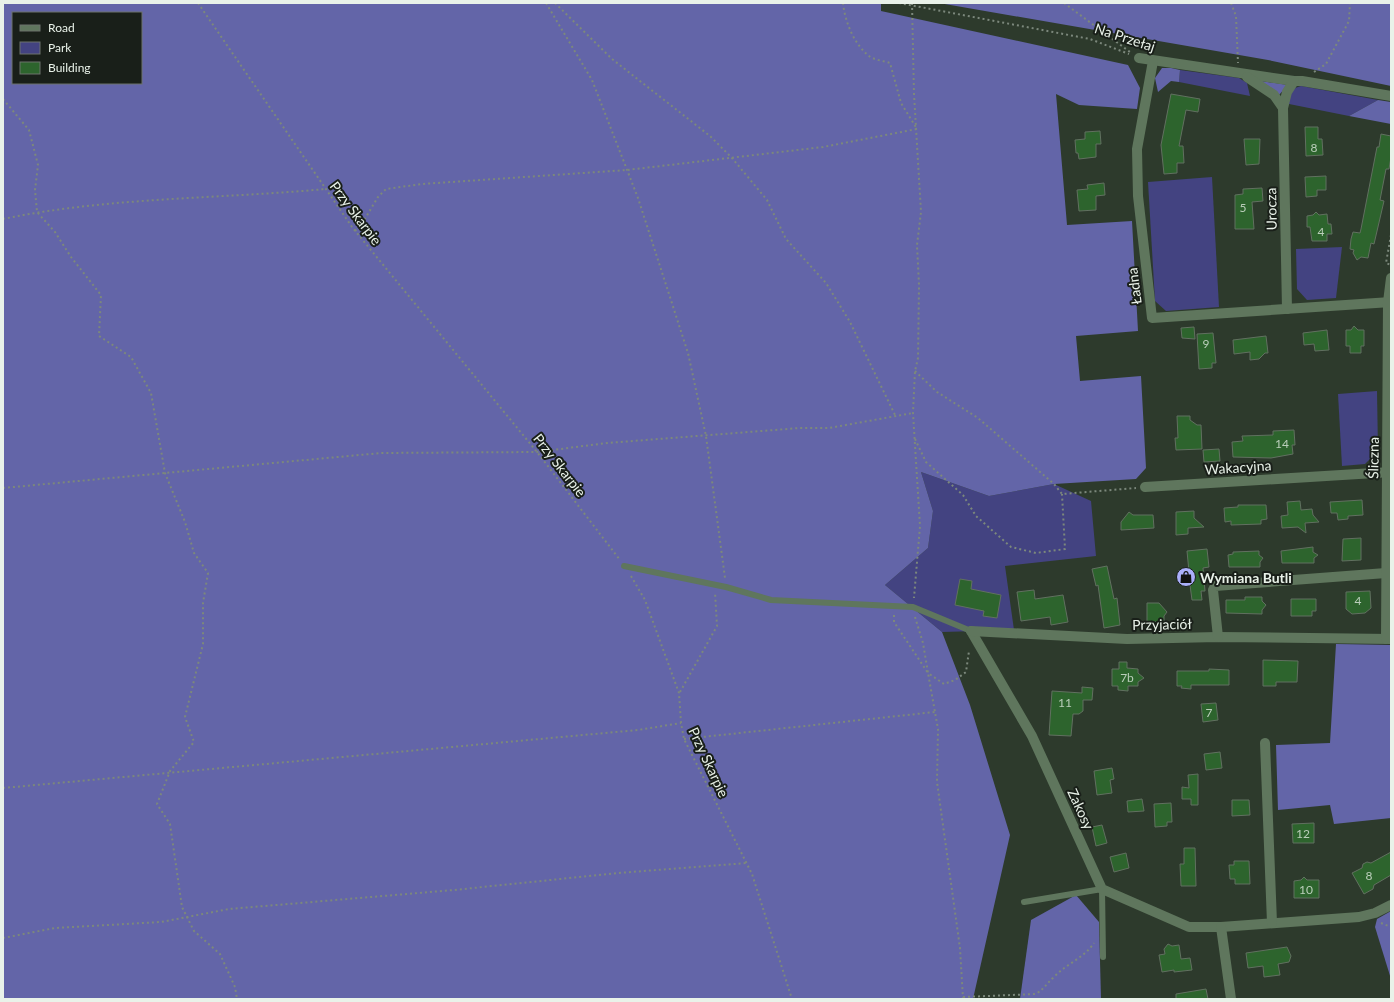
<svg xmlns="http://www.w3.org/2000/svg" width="1394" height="1002" font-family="Lato,sans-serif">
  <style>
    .green { fill: #434381 }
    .forest { fill: #6365a8; fill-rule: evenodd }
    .building { fill: #2d642d; stroke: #617060 }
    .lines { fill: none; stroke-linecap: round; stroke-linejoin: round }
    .path { stroke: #7c887c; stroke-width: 2; stroke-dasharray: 2 3; stroke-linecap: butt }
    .service { stroke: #5f765d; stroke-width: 6 }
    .minor { stroke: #5f765d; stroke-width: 10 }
    .labels { text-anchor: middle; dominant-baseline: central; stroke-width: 4; stroke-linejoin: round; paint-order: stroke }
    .number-label { font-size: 12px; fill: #baceba }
    .street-label { font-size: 14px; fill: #e9f2e9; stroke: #191f19 }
    .poi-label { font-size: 14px; font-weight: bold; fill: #e9f2e9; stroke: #191f19; text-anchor: start }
  </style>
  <rect width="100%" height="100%" fill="#2d3a2c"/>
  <g class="green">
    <path d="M1180 70 1239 78 1247 83 1250 96 1179 82Z"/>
    <path d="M1301 86 1378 100 1349 116 1289 104C1289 94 1290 89 1301 86Z"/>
    <path d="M1212 177 1219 307 1166 311 1155 301 1148 182Z"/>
    <path d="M1342 247 1336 298 1307 300 1297 289 1296 249Z"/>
    <path d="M1377 391 1378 451 1365 464 1342 466 1338 394Z"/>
    <path d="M921 472 989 496 1054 484 1091 501 1096 556 1005 566 1014 630 942 632 885 585 928 548 933 511Z"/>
  </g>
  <g class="forest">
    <path d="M3 3H881V11L1128 65 1140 88 1137 109 1079 105 1056 94 1067 225 1132 221 1138 331 1076 336 1080 381 1141 376 1146 468 1136 479 1054 484 989 496 921 472 933 511 928 548 885 585 942 632 970 705 1010 835 973 999H3ZM13 13H141V83H13Z"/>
    <path d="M939 3H1391V86L1268 60Z"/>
    <path d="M1162 68H1171L1180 70 1179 82 1171 81 1158 92 1155 78Z"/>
    <path d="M1261 81 1288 85 1278 96Z"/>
    <path d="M1378 100 1391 102V124L1349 116Z"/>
    <path d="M1336 644 1391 645V818L1334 824 1330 805 1278 810 1276 745 1330 743Z"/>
    <path d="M1076 895 1099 922 1101 999H1020L1031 920Z"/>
    <path d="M1391 911V979L1375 927 1377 919Z"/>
  </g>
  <g class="building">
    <path d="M1171 94 1200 99 1198 112 1186 110 1179 146H1183L1184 163H1177V173L1164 174 1161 145Z"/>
    <path d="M1305 127H1318V139H1322L1323 155 1306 156Z"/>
    <path d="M1100 131 1101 144H1096V157L1079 159 1078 153H1076L1075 140 1085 139V132Z"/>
    <path d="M1381 134 1391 136V157L1389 169H1386L1380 200 1384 201 1374 244 1371 243 1368 258 1361 257 1357 260 1353 253 1354 250 1350 249 1351 239 1353 232 1360 233 1361 229 1377 147H1379Z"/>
    <path d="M1244 139H1260L1259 164 1246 165Z"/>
    <path d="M1326 176V190H1317V196L1306 197 1305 177Z"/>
    <path d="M1104 183 1105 195 1096 196V210L1079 211 1077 190 1088 189 1087 185Z"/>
    <path d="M1262 188 1263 201 1252 202 1254 229H1235V195L1243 194V189Z"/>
    <path d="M1316 212 1319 215 1327 214 1328 224H1331L1332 234H1327V241H1312L1310 227H1307V216L1313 215Z"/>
    <path d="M1354 326 1358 330H1364V346H1361V353H1350V346H1346V330H1351Z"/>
    <path d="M1194 327 1195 339 1182 338 1181 328Z"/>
    <path d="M1327 330 1329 350 1315 351 1314 344 1304 345 1303 333Z"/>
    <path d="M1213 333 1216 363H1212V368L1199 369 1197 334Z"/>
    <path d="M1266 336 1268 353H1265L1259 359 1250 360V352L1234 354 1233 340Z"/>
    <path d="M1177 416H1190V420L1197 425H1201L1202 449 1176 450 1175 438H1178Z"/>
    <path d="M1294 430 1295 445H1292L1293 454 1271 458 1233 457 1232 442 1243 441 1242 436 1273 435V431Z"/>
    <path d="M1219 449 1220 461 1204 462 1203 450Z"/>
    <path d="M1362 500 1363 515 1348 516V519L1338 520 1337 513H1331L1330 502Z"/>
    <path d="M1300 501 1301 510 1312 509 1313 515 1319 522 1305 523 1306 533 1298 527 1282 528 1281 516 1288 515 1287 502Z"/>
    <path d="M1238 505H1266L1267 519 1261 520V524L1231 525V521L1225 522 1224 508 1238 507Z"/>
    <path d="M1194 511V518L1204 527 1188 528V534L1176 535V512Z"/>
    <path d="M1129 512 1133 515H1153L1154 528 1121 530V522Z"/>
    <path d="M1361 538V560L1342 561 1343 539Z"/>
    <path d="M1313 547V552L1318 555 1314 558V563H1282L1281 551Z"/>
    <path d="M1207 549 1209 567 1203 568 1205 591H1201L1202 600H1192L1190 585H1184L1182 572H1189L1187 551Z"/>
    <path d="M1259 551V555L1263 558 1260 562V567H1229L1228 555 1233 554V552Z"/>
    <path d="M1107 566 1114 599 1117 598 1120 625 1104 628 1098 585 1096 586 1092 569Z"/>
    <path d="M960 579 972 581 971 589 1001 595 997 618 983 616 984 611 955 605Z"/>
    <path d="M1034 590 1035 599 1063 595 1068 622 1051 625 1050 617 1021 621 1017 592Z"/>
    <path d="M1370 591 1371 608 1365 613 1352 614 1346 609V592Z"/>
    <path d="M1245 597H1262V601L1266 605 1262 610V614L1226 613V600H1245Z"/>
    <path d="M1291 599H1316V611H1312V616H1291Z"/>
    <path d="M1147 603H1159L1167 612 1164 616V622H1147Z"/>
    <path d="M1263 660 1298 661 1297 682H1276V686H1263Z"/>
    <path d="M1119 662H1127V668L1138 669V673L1144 678 1138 682V686H1128V691L1118 690V686H1112V669H1119Z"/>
    <path d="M1209 669 1229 670V685H1191V689L1181 688 1182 686H1177V671H1209Z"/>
    <path d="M1082 687 1093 688 1092 700H1083V711L1079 714H1073L1071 736 1049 735 1052 691 1082 693Z"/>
    <path d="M1216 703 1218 720 1203 722 1201 704Z"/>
    <path d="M1220 752 1222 768 1206 770 1204 754Z"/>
    <path d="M1112 768 1114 779 1110 780 1112 793 1097 795 1094 771Z"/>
    <path d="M1198 774V805H1191V799H1182V787L1189 788 1188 775Z"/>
    <path d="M1142 799 1144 811 1128 812 1127 801Z"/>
    <path d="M1232 800H1249L1250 815 1232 816Z"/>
    <path d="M1171 803 1172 822H1167V826L1155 827 1154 804Z"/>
    <path d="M1314 823V843H1293L1292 824Z"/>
    <path d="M1102 825 1107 843 1096 846 1092 827Z"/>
    <path d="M1184 848H1195L1196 886H1181L1180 864H1184Z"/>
    <path d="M1391 852V875L1374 885 1373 889 1364 894 1352 873 1362 868 1363 864 1367 862 1371 863Z"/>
    <path d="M1126 853 1129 868 1114 872 1110 857Z"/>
    <path d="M1234 861H1249L1250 884H1235V879H1230L1229 865H1234Z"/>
    <path d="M1304 877 1307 880H1319V898H1294V881L1301 880Z"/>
    <path d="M1168 944 1172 946 1179 945 1181 959 1190 958 1192 970 1174 972V970L1162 972 1159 955 1165 954 1164 949Z"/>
    <path d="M1287 947 1291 956 1289 962 1278 964 1280 975 1264 977 1263 966 1248 968 1246 953Z"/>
    <path d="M1206 989 1208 999H1176V994Z"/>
  </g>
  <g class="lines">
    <g class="path">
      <path d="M198 3 352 227 537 452 620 560"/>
      <path d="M546 3 592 80 638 198 688 353 706 436 725 578"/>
      <path d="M555 3 612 59 710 136 732 158 767 200 786 239 826 283 850 322 896 417"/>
      <path d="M899 3 1090 39 1129 54"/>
      <path d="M912 3 914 94 921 212 917 245 919 285 918 358 915 371 913 413 920 526 914 598"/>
      <path d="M1064 3 1130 52"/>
      <path d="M1231 3 1236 16 1238 63"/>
      <path d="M1314 72 1326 64 1349 21 1350 3"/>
      <path d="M3 99 29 130 38 165 35 190 37 212 55 232 71 257 101 295 99 336 131 357 151 393 165 473 185 522 194 553 208 573 203 603V644L185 717 194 742 170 771 157 804 170 824 182 907 194 931 220 954 235 987 237 999"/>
      <path d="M3 219C109 197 218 199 326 189"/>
      <path d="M355 231 363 222 378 197 386 189 422 184 627 170 823 147 917 129 901 103 890 63C884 61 874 60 869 56 854 44 845 22 843 3"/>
      <path d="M1391 235 1386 263 1391 265"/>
      <path d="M915 371 937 392 978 418 1054 484 1062 494 1136 488"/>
      <path d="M915 439 926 462 963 495 976 516 1011 547 1036 553 1065 549 1062 494"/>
      <path d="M3 488 381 453 537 452 607 443 800 428H829L913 413"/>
      <path d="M631 576 645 600 679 693 681 723 684 739 752 874 792 999"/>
      <path d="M894 615V622L928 673 938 729 937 782 960 948 963 999"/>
      <path d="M915 617 923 643 928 673 944 684 955 680 966 672 969 651"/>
      <path d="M680 692 717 626 715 592"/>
      <path d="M684 739 935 712"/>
      <path d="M3 788 638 730 681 723"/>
      <path d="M1381 923 1391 927"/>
      <path d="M3 938 55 928 161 922 229 909 454 890 618 873 747 863"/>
      <path d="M963 997 1036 994C1045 988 1046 984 1054 977 1066 964 1084 958 1094 943"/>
    </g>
    <g class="service">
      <path d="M624 566 726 587 771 600 913 607 971 631"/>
      <path d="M1024 902 1102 889 1103 957"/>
    </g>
    <g class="minor">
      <path d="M1139 58 1294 81H1302L1391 96"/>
      <path d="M1153 61 1137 149 1138 196 1152 318 1391 302"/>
      <path d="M1247 77 1274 95 1283 108"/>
      <path d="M1287 309 1283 108 1287 92 1294 81"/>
      <path d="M1145 487 1391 472"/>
      <path d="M971 631 1032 736 1102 889 1189 927H1221L1359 917 1375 913 1391 905"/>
      <path d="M971 631 1127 639 1218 637 1391 639"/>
      <path d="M1218 637 1213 590 1215 586 1386 573"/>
      <path d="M1386 639 1388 302 1391 278"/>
      <path d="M1265 743 1272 923"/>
      <path d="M1221 927 1231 999"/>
    </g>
  </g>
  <defs>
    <g id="shop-disc" transform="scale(1)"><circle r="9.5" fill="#abaffb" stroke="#191f19"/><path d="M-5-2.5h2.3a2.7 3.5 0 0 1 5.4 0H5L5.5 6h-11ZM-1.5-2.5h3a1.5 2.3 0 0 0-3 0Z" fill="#111"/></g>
  </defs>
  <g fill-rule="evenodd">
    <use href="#shop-disc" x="1186" y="577"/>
  </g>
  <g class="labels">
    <g class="number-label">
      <text x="1314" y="147">8</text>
      <text x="1243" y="207">5</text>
      <text x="1321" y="231">4</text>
      <text x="1206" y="343">9</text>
      <text x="1282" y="443">14</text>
      <text x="1358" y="600">4</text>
      <text x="1127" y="677">7b</text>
      <text x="1065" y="702">11</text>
      <text x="1209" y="712">7</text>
      <text x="1303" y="833">12</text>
      <text x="1369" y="875">8</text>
      <text x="1306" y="889">10</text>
    </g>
    <g class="street-label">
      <text transform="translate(1125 37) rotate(18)">Na Przełaj</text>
      <text transform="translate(1271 209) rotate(-91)">Urocza</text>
      <text transform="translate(356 213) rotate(53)">Przy Skarpie</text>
      <text transform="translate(1134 286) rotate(-97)">Ładna</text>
      <text transform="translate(1373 458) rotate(-89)">Śliczna</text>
      <text transform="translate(560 465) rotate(52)">Przy Skarpie</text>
      <text transform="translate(1238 467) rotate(-4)">Wakacyjna</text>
      <text transform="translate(1162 624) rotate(-1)">Przyjaciół</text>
      <text transform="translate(709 762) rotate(65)">Przy Skarpie</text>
      <text transform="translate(1081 809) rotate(65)">Zakosy</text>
    </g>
    <g class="poi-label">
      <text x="1200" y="577">Wymiana Butli</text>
    </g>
  </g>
  <rect width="1394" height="1002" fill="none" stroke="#e9f2e9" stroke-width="8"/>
  <rect x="12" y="12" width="130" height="72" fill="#191f19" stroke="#6c736c"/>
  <rect x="20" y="25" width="20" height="6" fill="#5f765d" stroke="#6c736c"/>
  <text x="48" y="32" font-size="12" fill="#e9f2e9">Road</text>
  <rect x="20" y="42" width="20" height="12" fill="#434381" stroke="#6c736c"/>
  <text x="48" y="52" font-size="12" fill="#e9f2e9">Park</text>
  <rect x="20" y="62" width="20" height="12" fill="#2d642d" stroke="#6c736c"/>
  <text x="48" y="72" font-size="12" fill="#e9f2e9">Building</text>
</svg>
